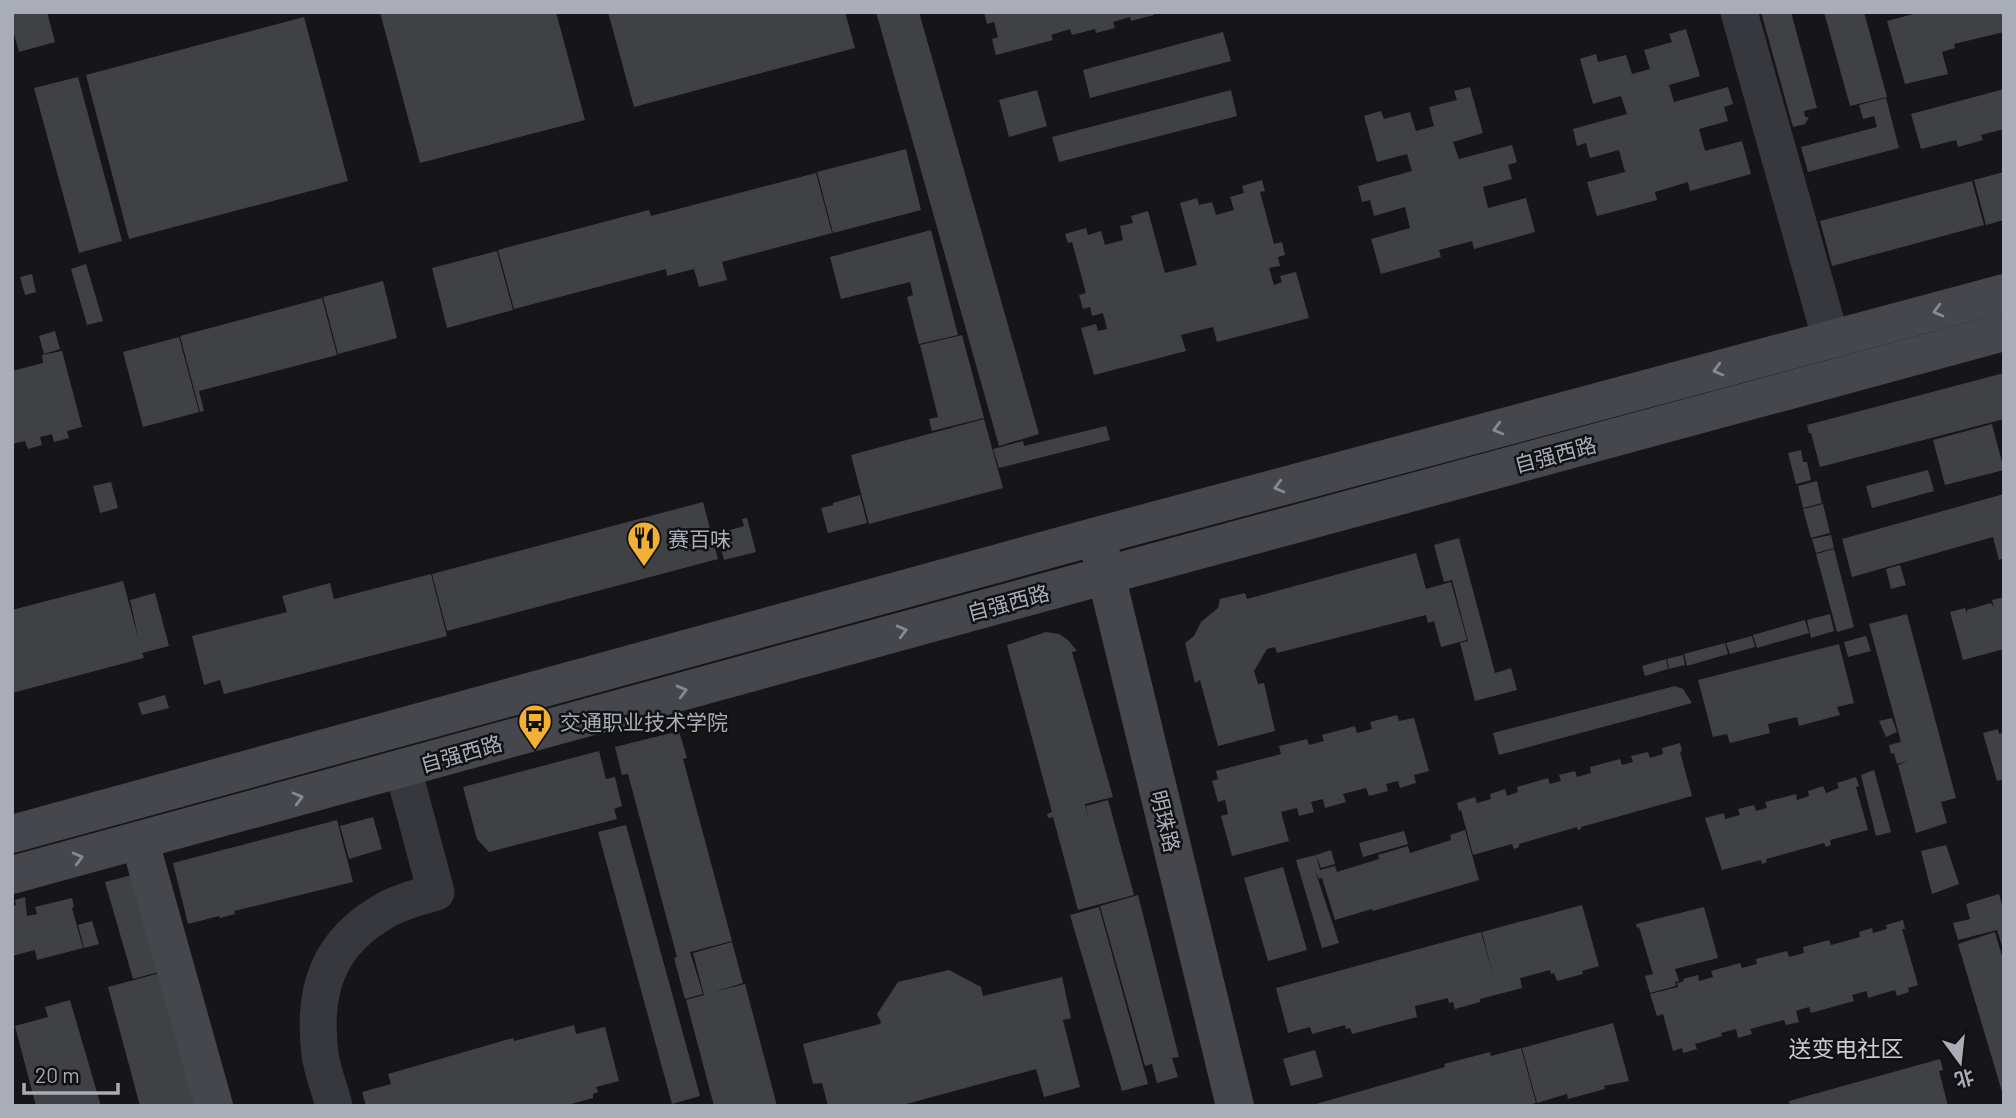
<svg xmlns="http://www.w3.org/2000/svg" width="2016" height="1118" font-family="Barlow,'Noto Sans SC',sans-serif">
  <style>
    .building { fill: #404145 }
    .lines { fill: none; stroke-linecap: round; stroke-linejoin: round }
    .street { stroke: #37383d; stroke-width: 37 }
    .secondary { stroke: #45474d; stroke-width: 38 }
    .oneway { stroke: #858993 }
    .labels { text-anchor: middle; dominant-baseline: central; stroke-width: 5; stroke-linejoin: round; paint-order: stroke }
    .street-label { font-size: 21px; fill: #a8adb8; stroke: #111113 }
    .poi-label { font-size: 21px; fill: #a8adb8; stroke: #111113; text-anchor: start }
    .neighbourhood-label { font-size: 23px; fill: #c9ccd4; stroke: #111113 }
  </style>
  <rect width="100%" height="100%" fill="#161618"/>
  <g class="building">
    <path d="M12 12H47L55 42 19 52 12 27Z"/>
    <path d="M380 12H556L585 120 420 163Z"/>
    <path d="M608 12H845L855 48 634 107Z"/>
    <path d="M876 12H919L1039 434 999 446Z"/>
    <path d="M984 12H1154V15L1131 21 1130 17 1113 22 1115 28 1096 33 1095 29 1072 35 1070 29 1051 35 1053 40 996 55 992 39 998 37 994 22 987 24Z"/>
    <path d="M1761 12H1791L1817 108 1804 111 1805 117H1809L1805 124 1793 127Z"/>
    <path d="M1824 12H1864L1887 97 1850 106Z"/>
    <path d="M1921 12H2004V32L1954 44 1955 48 1942 52 1948 74 1905 84 1887 21Z"/>
    <path d="M304 17 348 181 129 239 86 75Z"/>
    <path d="M1686 29 1700 76 1669 85 1674 102 1728 87 1733 104 1724 107 1728 121 1699 129 1705 151 1742 141 1751 174 1690 191 1688 182 1655 192 1657 200 1597 216 1587 182 1625 172 1619 150 1590 158 1586 143 1577 146 1573 129 1627 114 1621 96 1593 104 1580 59 1596 54 1598 62 1626 55 1632 74 1650 69 1644 50 1672 42 1669 34Z"/>
    <path d="M1223 32 1231 61 1090 98 1083 70Z"/>
    <path d="M78 77 122 241 79 253 34 88Z"/>
    <path d="M1470 87 1483 133 1453 142 1459 159 1512 145 1517 162 1508 165 1512 179 1483 187 1488 208 1526 198 1535 232 1474 249 1472 241 1439 250 1441 257 1381 274 1371 239 1410 228 1405 207 1374 216 1370 200 1362 202 1358 186 1412 171 1407 154 1377 162 1364 116 1381 111 1384 119 1410 112 1416 131 1434 126 1429 107 1457 100 1454 91Z"/>
    <path d="M2004 89V129L1981 135 1983 140 1958 147 1956 140 1921 149 1911 114Z"/>
    <path d="M1037 90 1047 126 1009 137 999 100Z"/>
    <path d="M1231 90 1237 116 1059 162 1052 137Z"/>
    <path d="M1886 98 1899 148 1808 172 1801 147 1877 127 1874 116 1863 119 1859 105Z"/>
    <path d="M906 149 921 210 833 233 817 172Z"/>
    <path d="M2004 172V220L1986 225 1974 180Z"/>
    <path d="M816 173 832 233 722 262 727 280 699 287 694 269 667 276 666 269 514 309 498 250 649 210 651 216Z"/>
    <path d="M1262 180 1265 191 1260 192 1274 244 1282 242 1285 255 1278 257 1280 266 1269 268 1274 285 1282 282 1280 276 1296 272 1309 318 1217 342 1213 327 1181 335 1186 351 1094 375 1081 328 1096 324 1098 331 1107 329 1103 313 1092 316 1090 307 1083 309 1079 295 1086 293 1072 242 1068 243 1065 234 1086 228 1088 235 1101 231 1105 245 1123 240 1120 226 1133 223 1131 216 1148 211 1165 273 1197 265 1180 203 1197 198 1199 205 1212 202 1216 215 1234 210 1230 197 1244 193 1242 186Z"/>
    <path d="M1972 181 1984 225 1832 266 1820 221Z"/>
    <path d="M931 230 958 335 919 344 907 297 913 295 910 282 841 299 830 257Z"/>
    <path d="M497 251 513 310 447 328 432 268Z"/>
    <path d="M86 264 103 321 87 325 71 269Z"/>
    <path d="M32 274 36 292 25 295 20 277Z"/>
    <path d="M383 281 397 338 338 354 323 297Z"/>
    <path d="M322 298 337 355 199 391 204 411 200 412 180 336Z"/>
    <path d="M55 331 60 349 44 354 39 336Z"/>
    <path d="M962 335 984 418 932 431 929 419 938 417 920 345Z"/>
    <path d="M179 337 199 412 143 427 123 352Z"/>
    <path d="M62 351 82 427 67 431 69 438 54 442 52 434 40 437 42 445 28 449 25 441 12 444V371L43 363 42 355Z"/>
    <path d="M2004 373V419L1820 467 1811 433H1809L1807 425Z"/>
    <path d="M984 419 1003 488 869 524 851 455Z"/>
    <path d="M1992 424 2004 470 1945 485 1933 440Z"/>
    <path d="M1106 426 1110 440 999 468 993 449 1023 441 1024 446Z"/>
    <path d="M1801 450 1803 462H1807L1811 480 1796 484 1788 453Z"/>
    <path d="M1928 470 1934 491 1872 508 1866 486Z"/>
    <path d="M1817 481 1822 503 1803 508 1798 486Z"/>
    <path d="M111 482 118 508 100 513 93 486Z"/>
    <path d="M2004 494V558L1999 560 1993 537 1852 577 1842 539Z"/>
    <path d="M860 495 867 523 828 533 821 508 833 505V503Z"/>
    <path d="M703 502 718 559 447 631 432 574Z"/>
    <path d="M1823 504 1830 533 1811 538 1803 509Z"/>
    <path d="M747 518 756 552 724 560 717 534 744 526 742 519Z"/>
    <path d="M1831 535 1834 548 1816 553 1812 539Z"/>
    <path d="M1459 538 1495 673 1511 668 1517 690 1475 701 1460 643 1468 641 1452 580 1444 582 1434 545Z"/>
    <path d="M1834 549 1854 627 1837 632 1816 554Z"/>
    <path d="M1416 553 1426 589 1451 582 1467 640 1441 647 1434 621 1428 623 1426 615 1277 653 1275 647 1267 649 1254 671 1258 684 1264 683 1275 731 1218 746 1200 680 1195 683 1185 643 1194 636 1201 622 1218 608 1220 599 1245 593 1247 599Z"/>
    <path d="M1900 565 1906 585 1891 589 1886 569Z"/>
    <path d="M431 574 447 636 224 694 220 680 204 685 192 636 287 612 282 596 330 583 334 599Z"/>
    <path d="M123 581 139 641 130 600 155 593 169 646 142 653 144 658 12 693V610Z"/>
    <path d="M2004 597V649L1963 660 1950 612 1965 608 1967 614V610L1991 603 1994 607 1992 600Z"/>
    <path d="M1830 614 1834 631 1811 638 1807 620Z"/>
    <path d="M1907 614 1956 798 1941 802 1947 823 1916 833 1898 765 1907 761 1897 764 1894 753 1891 754 1889 745 1901 742 1869 624Z"/>
    <path d="M1805 620 1809 633 1757 648 1753 635Z"/>
    <path d="M1046 632 1059 634 1068 640 1077 651 1072 652 1113 797 1085 804 1088 818 1086 806 1108 800 1134 895 1078 910 1053 817 1048 818 1047 814 1052 812 1007 645Z"/>
    <path d="M1752 636 1755 647 1730 654 1726 643Z"/>
    <path d="M1866 636 1871 651 1848 657 1844 642Z"/>
    <path d="M1725 643 1728 654 1687 666 1684 654Z"/>
    <path d="M1839 644 1854 703 1837 707 1840 715 1799 726 1797 717 1768 724 1770 733 1730 743 1727 734 1713 737 1698 680Z"/>
    <path d="M1683 655 1685 665 1669 669 1667 659Z"/>
    <path d="M1666 659 1668 669 1645 676 1642 666Z"/>
    <path d="M1675 686 1683 689 1692 703 1499 755 1493 733Z"/>
    <path d="M165 695 169 708 142 715 138 703Z"/>
    <path d="M1397 715 1399 721 1414 718 1429 771 1414 775 1416 783 1400 788 1398 781 1386 784 1388 791 1369 796 1366 788 1343 794 1346 802 1325 808 1323 799 1311 802 1314 812 1299 816 1297 808 1281 812 1289 841 1232 856 1221 816 1228 814 1225 800 1218 802 1212 781 1218 779 1216 771 1281 754 1279 746 1307 739 1309 745 1324 741 1322 735 1355 726 1357 733 1372 729 1370 722Z"/>
    <path d="M1892 718 1897 732 1886 737 1879 721Z"/>
    <path d="M1998 729 1999 734 2004 733V779L1997 781 1983 733Z"/>
    <path d="M679 731 687 758 683 759 732 941 690 952 703 994 685 999 674 958 677 957 628 774 622 775 615 747Z"/>
    <path d="M1680 743 1682 751 1680 752 1692 796 1581 827V829L1578 830 1577 827 1519 844V847L1514 849 1512 844 1473 855 1461 810 1459 811 1457 803 1475 797 1477 803 1491 799 1490 794 1505 789 1507 796 1518 792 1517 787 1548 778 1550 784 1561 781 1559 775 1575 771 1577 777 1591 773 1590 767 1620 759 1622 765 1633 762 1631 756 1648 752 1650 758 1663 754 1662 748Z"/>
    <path d="M599 751 606 779 615 777 622 806 614 809 617 819 489 852 477 839 463 787Z"/>
    <path d="M1874 770 1891 832 1876 836 1861 775Z"/>
    <path d="M1856 777 1859 786 1856 787 1868 830 1830 840 1831 845 1826 847 1824 843 1766 859 1767 862 1762 864 1761 860 1722 870 1705 818 1724 813 1725 819 1740 815 1738 809 1754 805 1756 811 1767 808 1765 802 1796 794 1797 800 1809 796 1808 791 1823 786 1826 793 1839 788 1837 783Z"/>
    <path d="M373 817 382 849 349 859 340 826Z"/>
    <path d="M337 820 353 882 234 911 235 914 220 918 219 916 188 924 173 863Z"/>
    <path d="M626 825 700 1096 672 1104 598 832Z"/>
    <path d="M1465 830 1479 880 1373 911 1372 909 1335 920 1322 878 1319 879 1315 870 1339 943 1322 948 1296 860 1316 855 1320 870 1335 866 1337 872 1379 859 1378 855 1408 846 1410 853 1451 840 1450 835Z"/>
    <path d="M1404 831 1408 844 1363 857 1359 843Z"/>
    <path d="M1946 845 1959 884 1932 894 1921 851Z"/>
    <path d="M1331 850 1335 864 1321 868 1316 855Z"/>
    <path d="M1283 867 1307 950 1268 961 1244 878Z"/>
    <path d="M132 875 159 972 133 979 105 882Z"/>
    <path d="M1999 894 2004 912V952L1997 930 1958 940 1953 923 1970 919 1966 904Z"/>
    <path d="M1138 895 1179 1057 1172 1058 1178 1077 1157 1083 1152 1064 1145 1066 1100 906Z"/>
    <path d="M25 897 27 916 37 914 35 907 72 898 74 907 72 908 83 948 37 960 35 950 12 956V906L16 905 15 900Z"/>
    <path d="M1582 905 1599 966 1582 971 1583 974 1557 981 1554 973 1551 974 1550 970 1520 978 1522 988 1480 999V1002L1455 1009 1453 1002 1449 1003 1448 998 1415 1006 1417 1017 1352 1034 1350 1028 1346 1029 1345 1025 1312 1034 1310 1027 1288 1033 1276 988 1481 932 1493 975 1482 932Z"/>
    <path d="M1099 907 1148 1084 1122 1091 1070 915Z"/>
    <path d="M1704 907 1718 958 1675 969 1679 981 1675 982 1676 986 1650 993 1645 976 1653 974 1639 927 1637 928 1636 924Z"/>
    <path d="M1903 920 1905 929H1902L1918 985 1908 988 1909 992 1897 996 1895 990 1868 998 1867 991 1852 995 1854 1001 1811 1013 1809 1007 1796 1011 1799 1022 1786 1025 1784 1020 1750 1029 1752 1034 1738 1038 1736 1029 1721 1033 1722 1036 1695 1044 1697 1049 1683 1053 1682 1048 1673 1051 1663 1014 1657 1016 1650 994 1678 987 1677 983 1684 981 1683 979 1698 975 1699 981 1713 977 1711 971 1740 963 1742 968 1757 964 1756 959 1787 951 1789 957 1804 953 1803 947 1829 940 1831 945 1860 937 1859 932 1872 928 1873 933 1887 929 1886 925Z"/>
    <path d="M92 921 99 944 84 948 78 925Z"/>
    <path d="M1995 932 2004 963 2003 1095 1958 944Z"/>
    <path d="M732 942 743 983 714 992 745 984 777 1106H714L686 1000 704 995 693 953Z"/>
    <path d="M949 970 981 987 983 996 1062 977 1071 1018 1063 1020 1080 1087 1044 1097 1036 1069 899 1106H828L822 1083 813 1084 803 1044 880 1024 881 1022 877 1014 898 982Z"/>
    <path d="M160 973 195 1106H140L108 987Z"/>
    <path d="M70 1000 101 1106H36L15 1026 48 1017 45 1007Z"/>
    <path d="M1613 1023 1629 1081 1604 1086 1605 1089 1568 1099 1567 1094 1537 1103 1522 1048Z"/>
    <path d="M574 1025 576 1034 605 1027 619 1081 596 1087 598 1092 593 1094V1098L564 1106H366L362 1092 391 1084 388 1074 513 1038 514 1041Z"/>
    <path d="M1521 1048 1536 1103 1525 1106H1309L1445 1067 1444 1064 1490 1052 1491 1056Z"/>
    <path d="M1315 1050 1323 1077 1291 1086 1283 1059Z"/>
    <path d="M1940 1059 1943 1070 1939 1071 1948 1106H1790L1789 1101Z"/>
  </g>
  <g class="lines">
    <g class="street">
      <path d="M1739 12 1831 340"/>
      <path d="M334 1106C330 1089 322 1071 320 1054 312 990 328 942 386 910 401 901 420 897 436 892L403 769"/>
    </g>
    <g class="secondary">
      <path d="M1100 550 1235 1106"/>
      <path d="M12 834 1097 536 2004 293"/>
      <path d="M140 842 214 1106"/>
      <path d="M12 875 1107 575 2004 332"/>
    </g>
  </g>
  <defs><path id="oneway-chevron" d="M-2-3.5L2.5 0L-2 3.5" fill="none" stroke-width="1.6" stroke-linecap="round" stroke-linejoin="round" transform="scale(1.75)"/></defs>
  <g class="oneway">
    <use href="#oneway-chevron" transform="translate(1938 311) rotate(165)"/>
    <use href="#oneway-chevron" transform="translate(1718 370) rotate(165)"/>
    <use href="#oneway-chevron" transform="translate(1498 429) rotate(165)"/>
    <use href="#oneway-chevron" transform="translate(1279 487) rotate(165)"/>
    <use href="#oneway-chevron" transform="translate(902 631) rotate(-15)"/>
    <use href="#oneway-chevron" transform="translate(682 691) rotate(-15)"/>
    <use href="#oneway-chevron" transform="translate(298 798) rotate(-15)"/>
    <use href="#oneway-chevron" transform="translate(78 858) rotate(-15)"/>
  </g>
  <defs>
    <g id="restaurant-pin" transform="scale(1.75)"><path d="M0 17L-7.5 6A9.5 9.5 0 1 1 7.5 6Z" fill="#f2b134" stroke="#111113"/><path d="M-5-6h1v4h1v-4h1v4h1v-4h1v5L-1.5 .5V6h-2V.5L-5-1ZM5-6V6H3V1.5H1.5Q1.5-4 5-6Z" fill="#111"/></g>
    <g id="bus-pin" transform="scale(1.75)"><path d="M0 17L-7.5 6A9.5 9.5 0 1 1 7.5 6Z" fill="#f2b134" stroke="#111113"/><path d="M-5-6H5V4H4V6H2V4H-2V6H-4V4H-5ZM-3.5-4V0h7V-4ZM-3.5 1.2v1.5H-2V1.2ZM2 1.2v1.5H3.5V1.2Z" fill="#111"/></g>
  </defs>
  <g fill-rule="evenodd">
    <use href="#restaurant-pin" x="644" y="538"/>
    <use href="#bus-pin" x="535" y="721"/>
  </g>
  <g class="labels">
    <g class="street-label">
      <text transform="translate(1555 454) rotate(-15)">自强西路</text>
      <text transform="translate(1008 602) rotate(-15)">自强西路</text>
      <text transform="translate(461 753) rotate(-16)">自强西路</text>
      <text transform="translate(1166 821) rotate(76)">明珠路</text>
    </g>
    <g class="poi-label">
      <text x="668" y="538">赛百味</text>
      <text x="560" y="721">交通职业技术学院</text>
    </g>
    <g class="neighbourhood-label">
      <text x="1846" y="1048">送变电社区</text>
    </g>
  </g>
  <rect width="2016" height="1118" fill="none" stroke="#a8adb8" stroke-width="28"/>
  <g transform="translate(1960 1062) rotate(165)" stroke="#111113" stroke-width="5" paint-order="stroke">
  <path d="M0-5L12 26L0 18L-12 26Z" fill="#a8adb8"/>
  <text y="-10" font-size="19" font-weight="bold" text-anchor="middle" fill="#a8adb8">北</text>
  </g>
  <path d="M24 1083v10h94v-10" fill="none" stroke="#a8adb8" stroke-width="3.5"/>
  <text x="35" y="1083" font-size="21" fill="#a8adb8" stroke="#111113" stroke-width="5" paint-order="stroke">20 m</text>
</svg>
